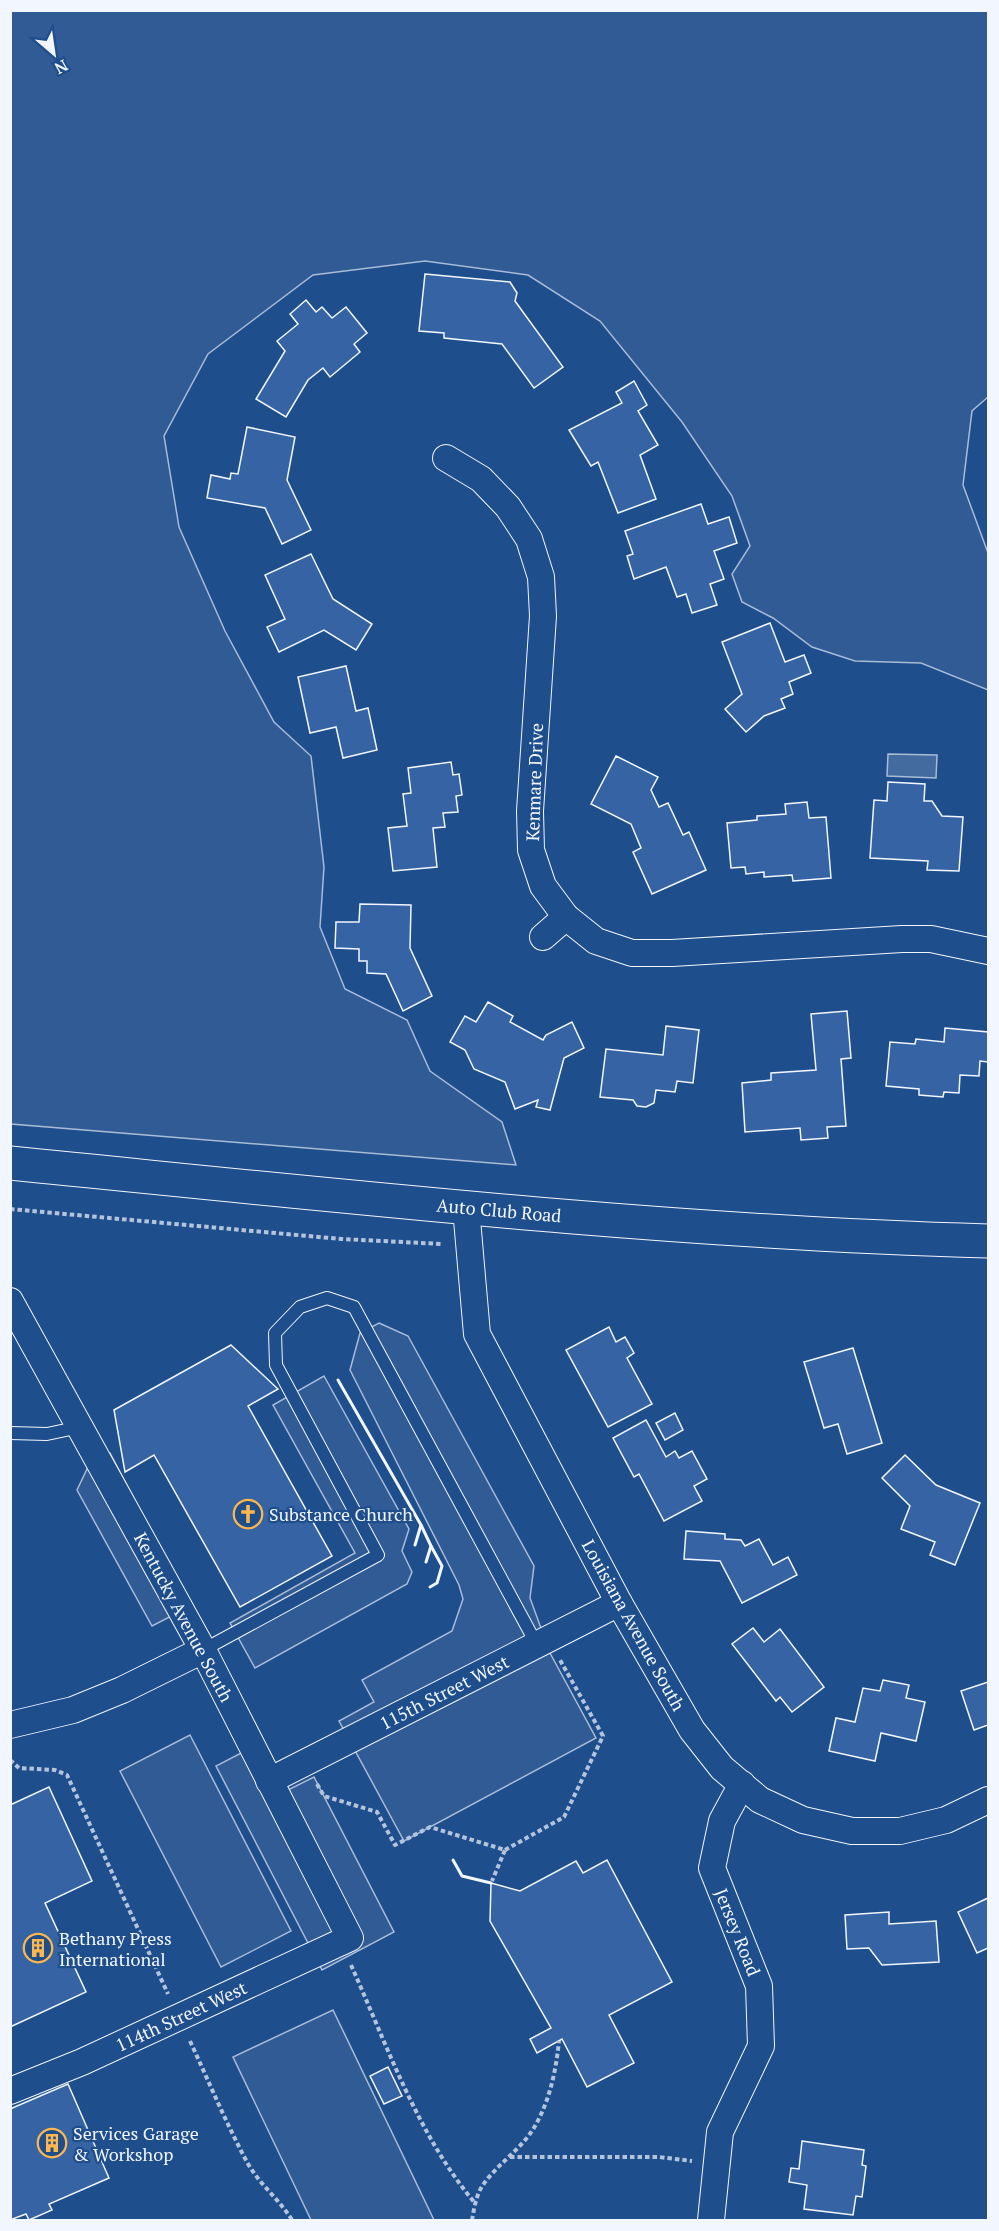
<svg xmlns="http://www.w3.org/2000/svg" width="999" height="2231" font-family="'PT Serif',serif">
  <style>
    .built { fill: #305b95; stroke: #a8bbd7; stroke-width: 1.5 }
    .water { fill: #446ba0; stroke: #a8bbd7; stroke-width: 1.5 }
    .building { fill: #3563a3; stroke: #f2f6ff; stroke-width: 1.5 }
    .lines { fill: none; stroke-linecap: round; stroke-linejoin: round }
    .lane-casing { stroke: #f2f6ff; stroke-width: 14 }
    .street-casing { stroke: #f2f6ff; stroke-width: 28 }
    .secondary-casing { stroke: #f2f6ff; stroke-width: 35 }
    .path { stroke: #b3c4dc; stroke-width: 4; stroke-dasharray: 4.5 3; stroke-linecap: butt }
    .lane { stroke: #1f4e8c; stroke-width: 12 }
    .street { stroke: #1f4e8c; stroke-width: 26 }
    .secondary { stroke: #1f4e8c; stroke-width: 33 }
    .wall { stroke: #f2f6ff; stroke-width: 3 }
    .labels { text-anchor: middle; dominant-baseline: central; stroke-width: 4.5; stroke-linejoin: round; paint-order: stroke }
    .street-label { font-size: 18px; fill: #f2f6ff; stroke: #1f4e8c }
    .poi-label { font-size: 18px; fill: #f2f6ff; stroke: #1f4e8c; text-anchor: start }
  </style>
  <rect width="100%" height="100%" fill="#1f4e8c"/>
  <g class="built">
    <path d="M10 11H988V397L972 411 963 485 988 553V690L921 663 855 661 812 647 773 618 742 602 732 574 750 546 732 496 682 422 600 321 528 275 425 261 313 275 208 354 164 436 179 527 225 631 274 722 311 756 324 867 320 927 345 989 407 1020 430 1071 502 1122 516 1165 11 1124Z"/>
    <path d="M379 1323 408 1336 534 1566 530 1598 550 1653 596 1738 404 1841 339 1721 374 1702 362 1680 452 1631 463 1599 459 1585 350 1370 360 1333Z"/>
    <path d="M324 1376 409 1529 402 1551 412 1572 407 1584 255 1668 230 1623 355 1553 273 1405Z"/>
    <path d="M110 1453 191 1606 152 1626 77 1490 89 1465Z"/>
    <path d="M190 1735 291 1931 221 1967 120 1771Z"/>
    <path d="M243 1752 268 1800 314 1777 394 1932 322 1970 216 1766Z"/>
    <path d="M333 2010 434 2220H311L233 2057Z"/>
  </g>
  <path class="water" d="M888 754 937 755 936 778 887 776Z"/>
  <g class="building">
    <path d="M425 274 510 282 517 293 515 301 563 367 534 388 502 344 444 338V333L419 331Z"/>
    <path d="M306 300 316 312 322 307 332 318 346 307 367 333 354 344 360 352 330 377 323 368 308 380 286 417 256 399 285 351 277 341 298 324 290 314Z"/>
    <path d="M634 381 647 405 638 411 658 445 640 455 656 499 618 513 598 462 591 466 569 430 622 403 616 392Z"/>
    <path d="M247 427 295 437 287 480 311 530 282 544 265 508 207 498 211 475 230 479 231 473 238 474Z"/>
    <path d="M701 504 708 524 729 517 737 543 714 551 724 579 710 584 717 605 692 613 686 594 677 597 666 567 634 579 627 556 633 554 625 531Z"/>
    <path d="M311 554 333 599 372 624 356 650 324 630 279 652 267 627 285 619 265 575Z"/>
    <path d="M770 623 785 662 804 655 811 673 789 682 793 694 781 699 785 708 764 716 746 732 725 709 742 694 722 642Z"/>
    <path d="M346 666 356 711 368 708 377 750 343 758 336 727 310 733 298 677Z"/>
    <path d="M616 756 658 777 651 790 659 807 668 803 683 835 689 832 706 870 652 894 633 852 641 848 631 824 591 804Z"/>
    <path d="M451 762 453 775 459 774 462 795 456 796 458 812 443 813 445 827 433 828 437 867 393 871 388 828 407 826 403 794 411 793 408 768Z"/>
    <path d="M888 782 925 784 924 801H932L942 816 963 817 959 871 927 870 928 861 870 858 874 800 887 801Z"/>
    <path d="M807 802 809 818 826 817 831 878 793 881 792 875 764 877V872L746 874 745 867 731 868 727 823 757 820V816L786 814 785 804Z"/>
    <path d="M360 904 411 905 410 948 432 996 403 1011 386 974 367 973V961H359V949L335 948 336 922H359Z"/>
    <path d="M488 1002 513 1016 510 1022 543 1040 546 1035 572 1022 584 1048 564 1058 550 1110 536 1107 538 1100 515 1109 505 1082 474 1069 465 1050 450 1042 465 1016 476 1022Z"/>
    <path d="M847 1011 851 1058 841 1059 846 1126 827 1127 828 1138 801 1140 800 1128 745 1132 742 1083 771 1080V1073L816 1070 811 1014Z"/>
    <path d="M666 1026 699 1030 693 1083 677 1081 675 1092 656 1090 654 1103 646 1107 637 1106 633 1100 600 1097 606 1049 663 1055Z"/>
    <path d="M945 1028 988 1032V1062L980 1061 979 1076 960 1075 959 1093 944 1092 943 1097 919 1095V1089L886 1086 890 1042 915 1044 916 1039 944 1042Z"/>
    <path d="M609 1327 616 1342 625 1337 634 1353 627 1358 652 1404 608 1427 566 1350Z"/>
    <path d="M231 1345 278 1389 248 1406 332 1556 240 1607 154 1455 125 1472 114 1410Z"/>
    <path d="M853 1348 882 1443 847 1454 838 1424 824 1428 804 1362Z"/>
    <path d="M675 1413 683 1430 665 1440 656 1423Z"/>
    <path d="M646 1420 666 1457 675 1451 679 1458 692 1451 707 1479 694 1486 702 1501 664 1521 639 1474 634 1477 613 1438Z"/>
    <path d="M905 1455 936 1485 980 1503 955 1565 930 1555 935 1542 901 1529 910 1506 882 1478Z"/>
    <path d="M686 1531 725 1534V1539L741 1540 745 1546 759 1539 773 1565 788 1557 797 1575 742 1603 720 1561 684 1559Z"/>
    <path d="M753 1628 764 1642 780 1629 824 1687 792 1712 780 1697 776 1701 732 1644Z"/>
    <path d="M883 1680 909 1685 906 1698 925 1702 916 1741 881 1733 875 1761 829 1751 836 1718 855 1722 863 1688 880 1691Z"/>
    <path d="M988 1682V1725L974 1730 961 1691Z"/>
    <path d="M49 1787 92 1881 45 1903 86 1992 10 2027V1805Z"/>
    <path d="M607 1860 672 1982 609 2015 634 2063 587 2087 562 2039 537 2053 530 2039 551 2028 490 1921 491 1883 520 1891 576 1861 583 1873Z"/>
    <path d="M988 1898V1948L977 1953 958 1912Z"/>
    <path d="M889 1912V1924L936 1921 939 1962 882 1965 869 1948 847 1949 845 1915Z"/>
    <path d="M388 2067 402 2096 384 2104 370 2076Z"/>
    <path d="M68 2084 109 2178 49 2204 52 2210 29 2220 26 2214 10 2220V2109Z"/>
    <path d="M802 2141 864 2150 862 2165 866 2166 862 2197 856 2196 853 2215 804 2209 807 2185 789 2182 791 2168 799 2169Z"/>
  </g>
  <g class="lines">
    <g class="lane-casing">
      <g id="lane">
        <path d="M10 1433 47 1434 80 1427"/>
        <path d="M203 1650 378 1555 276 1365 275 1333 300 1307 327 1298 354 1307 537 1645"/>
      </g>
    </g>
    <g class="street-casing">
      <g id="street">
        <path d="M446 458 481 479 508 507 529 539 541 577 543 616 530 811 531 850 543 886 566 917 596 941 632 953H672L902 939H931L988 951"/>
        <path d="M543 937 566 917"/>
        <path d="M466 1208 477 1334 619 1603 692 1730 722 1768 760 1800 803 1820 852 1831H900L946 1820 988 1800"/>
        <path d="M10 1301 203 1650 350 1938 82 2062 10 2091"/>
        <path d="M10 1725 73 1710 122 1690 203 1650"/>
        <path d="M269 1781 619 1603"/>
        <path d="M711 2220 720 2132 761 2046 759 1986 712 1868 722 1821 742 1784"/>
      </g>
    </g>
    <g class="secondary-casing">
      <path id="secondary" d="M10 1163C335 1195 662 1232 988 1241"/>
    </g>
    <g class="path">
      <path d="M10 1209 341 1239 442 1244"/>
      <path d="M10 1760 19 1768 55 1770 67 1775 168 1994"/>
      <path d="M317 1784 324 1796 377 1812 395 1845 430 1827 505 1850 492 1881"/>
      <path d="M505 1850 564 1817 603 1736 560 1660"/>
      <path d="M351 1965C387 2045 418 2136 475 2203"/>
      <path d="M190 2041C209 2082 226 2123 247 2162 259 2184 279 2199 292 2220"/>
      <path d="M510 2157H659L692 2161"/>
      <path d="M472 2220C474 2209 476 2195 483 2185 497 2164 522 2149 535 2126 550 2100 556 2070 559 2041"/>
    </g>
    <use href="#lane" class="lane"/>
    <use href="#street" class="street"/>
    <use href="#secondary" class="secondary"/>
    <g class="wall">
      <path d="M338 1380 421 1525 415 1545"/>
      <path d="M421 1525 431 1546 426 1562"/>
      <path d="M430 1587 437 1583 442 1566 431 1546"/>
      <path d="M453 1860 462 1876 491 1883"/>
    </g>
  </g>
  <defs>
    <g id="church-ring" transform="scale(1.5)"><circle r="9.5" fill="#1f4e8c" stroke="#ffb74d" stroke-width="1.5"/><path d="M-1.2-6h2.4v3.5h3.3v2.4h-3.3V6h-2.4V-.1h-3.3v-2.4h3.3Z" fill="#ffb74d"/></g>
    <g id="building-ring" transform="scale(1.5)"><circle r="9.5" fill="#1f4e8c" stroke="#ffb74d" stroke-width="1.5"/><path d="M-4-6H4V6H1V3H-1V6H-4ZM-2.5-4.3h1.7v1.8h-1.7ZM.8-4.3h1.7v1.8H.8ZM-2.5-1h1.7V.8h-1.7ZM.8-1h1.7V.8H.8Z" fill="#ffb74d"/></g>
  </defs>
  <g fill-rule="evenodd">
    <use href="#church-ring" x="248" y="1514"/>
    <use href="#building-ring" x="38" y="1948"/>
    <use href="#building-ring" x="52" y="2143"/>
  </g>
  <g class="labels">
    <g class="street-label">
      <text transform="translate(534 782) rotate(-88)">Kenmare Drive</text>
      <text transform="translate(499 1210) rotate(5)">Auto Club Road</text>
      <text transform="translate(184 1617) rotate(62)">Kentucky Avenue South</text>
      <text transform="translate(634 1625) rotate(61)">Louisiana Avenue South</text>
      <text transform="translate(444 1692) rotate(-27)">115th Street West</text>
      <text transform="translate(738 1932) rotate(68)">Jersey Road</text>
      <text transform="translate(181 2016) rotate(-25)">114th Street West</text>
    </g>
    <g class="poi-label">
      <text x="269" y="1514">Substance Church</text>
      <text x="59" y="1938">Bethany Press<tspan x="59" dy="21">International</tspan></text>
      <text x="73" y="2133">Services Garage<tspan x="73" dy="21">&amp; Workshop</tspan></text>
    </g>
  </g>
  <rect width="999" height="2231" fill="none" stroke="#f2f6ff" stroke-width="24"/>
  <g transform="translate(54 54) rotate(151)" stroke="#1f4e8c" stroke-width="4.5" paint-order="stroke">
  <path d="M0-4.5L10 22L0 15L-10 22Z" fill="#f2f6ff"/>
  <text y="-9" font-size="16" font-weight="bold" text-anchor="middle" fill="#f2f6ff">N</text>
  </g>
</svg>
